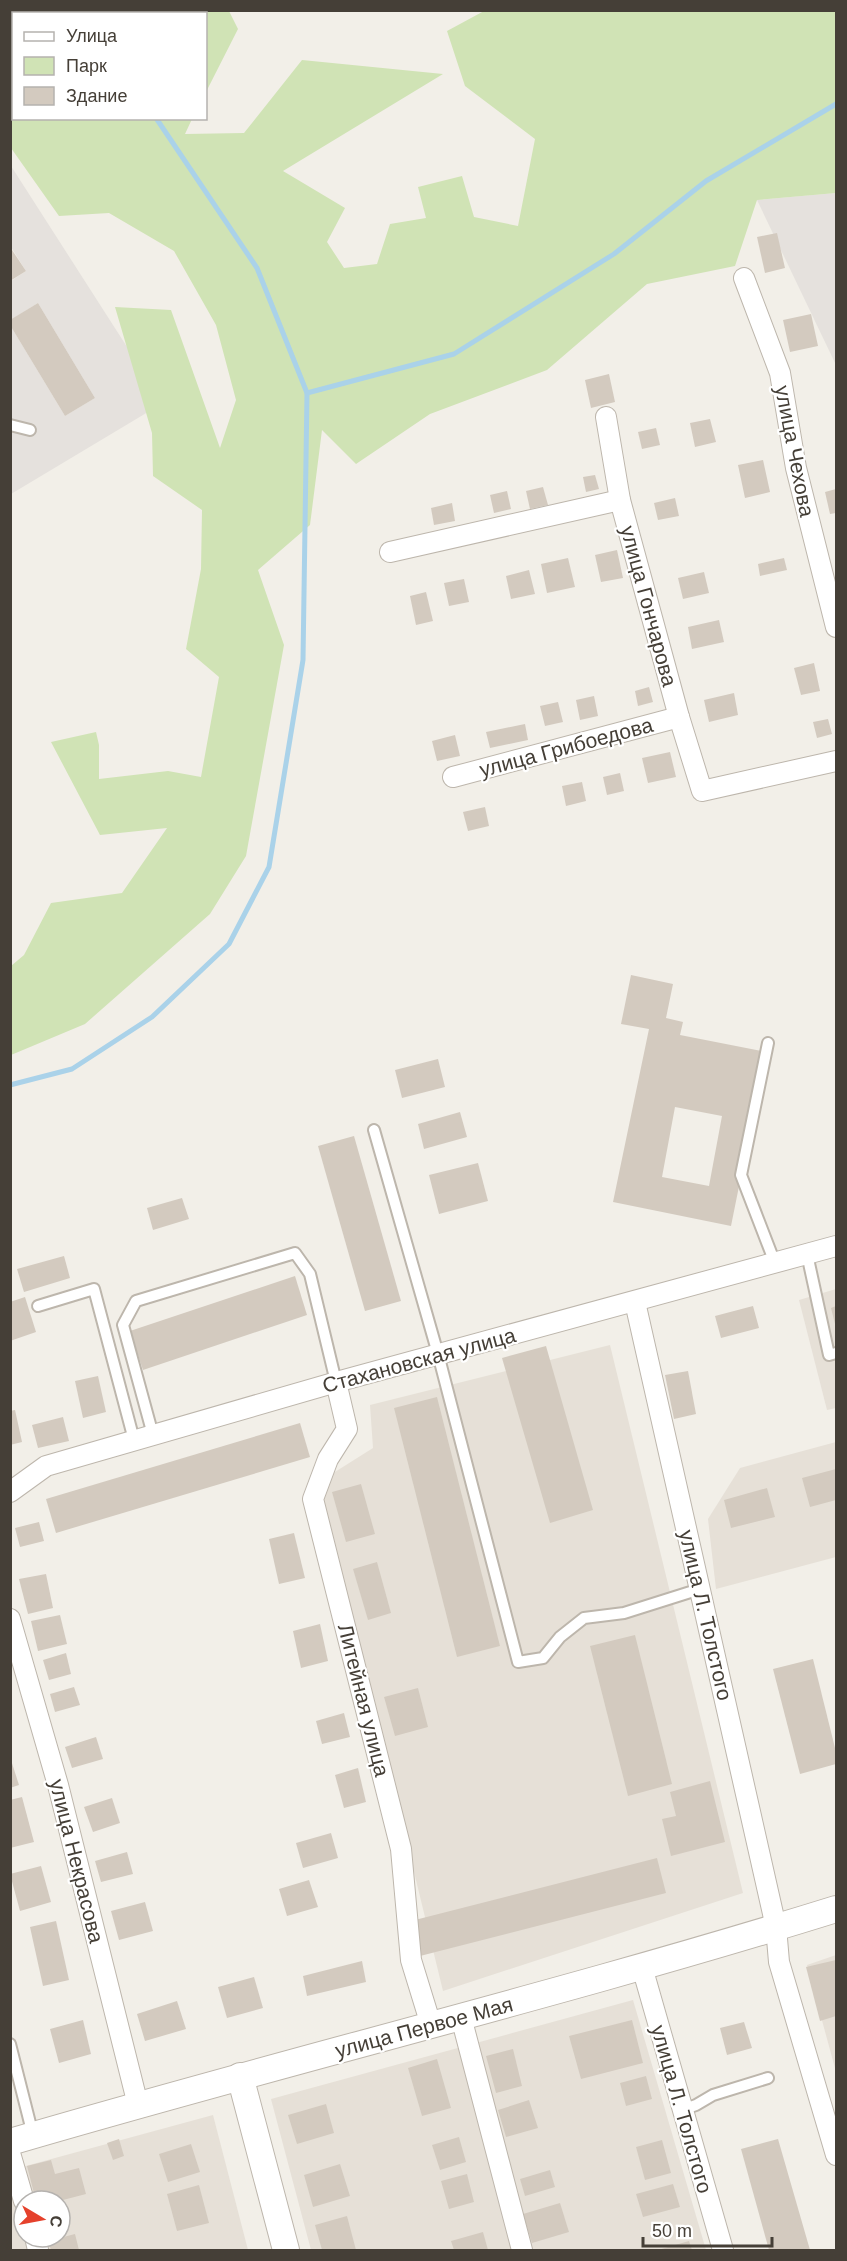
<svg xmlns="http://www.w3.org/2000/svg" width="847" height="2261" font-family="Arial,sans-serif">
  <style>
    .residential { fill: #e6e0d7; fill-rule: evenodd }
    .industrial { fill: #e5e1dd }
    .green { fill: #d0e3b5 }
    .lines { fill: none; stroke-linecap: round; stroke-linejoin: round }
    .stream { stroke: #aad2e9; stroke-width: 5 }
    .building { fill: #d3cabf; fill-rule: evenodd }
    .service-casing { stroke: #bdb6ac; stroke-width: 14 }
    .minor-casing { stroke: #bdb6ac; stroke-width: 22 }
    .tertiary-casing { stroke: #bdb6ac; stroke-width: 28 }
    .service { stroke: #fff; stroke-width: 10 }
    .minor { stroke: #fff; stroke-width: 20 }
    .tertiary { stroke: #fff; stroke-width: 26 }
    .labels { text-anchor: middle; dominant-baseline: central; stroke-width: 4.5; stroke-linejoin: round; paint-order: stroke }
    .street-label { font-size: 21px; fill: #453f37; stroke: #fff }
  </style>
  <rect width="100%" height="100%" fill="#f2efe8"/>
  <g class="residential">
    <path d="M836 1289V1408L827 1410 799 1300Z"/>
    <path d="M610 1345 743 1893 443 1991 319 1482 373 1448 370 1405Z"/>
    <path d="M836 1442V1557L716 1589 708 1519 740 1468Z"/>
    <path d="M836 1955V2072L807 1965Z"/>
    <path d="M633 2000 706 2250H311L271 2099Z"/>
    <path d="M213 2115 248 2250H11V2170ZM24 2201H60V2237H24Z"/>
  </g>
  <g class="industrial">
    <path d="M11 166 163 403 11 494 10 325 65 416 95 398 38 303 11 320V281L26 271 11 247Z"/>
    <path d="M836 193V365L757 200Z"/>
  </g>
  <path class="green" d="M11 10 229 11 238 29 206 92V14H14V118L192 119 185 134 244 133 302 60 443 74 283 171 345 208 327 242 344 268 377 264 390 224 426 218 418 187 462 176 474 217 518 226 535 139 465 86 447 31 484 11H836V193L757 200 735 266 647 284 547 370 430 414 356 464 322 430 310 525 258 570 284 645 246 856 210 914 85 1024 11 1055V966L24 955 51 903 122 893 167 828 100 835 51 742 96 732 99 745V779L168 771 201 777 219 677 186 649 201 569 202 510 153 476 152 433 115 307 171 310 220 448 236 400 216 325 174 251 109 213 59 216 11 148Z"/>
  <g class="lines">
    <g class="stream">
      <path d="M85 10 87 14"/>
      <path d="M307 393 454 354 614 254 706 181 836 104"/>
      <path d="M10 1085 72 1069 152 1017 229 944 269 867 303 660 307 393 257 268 156 118"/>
    </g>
  </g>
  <g class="building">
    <path d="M777 233 785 268 765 273 757 237Z"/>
    <path d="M10 247 26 271 10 281Z"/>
    <path d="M38 303 95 398 65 416 10 325V320Z"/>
    <path d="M811 314 818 346 790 352 783 320Z"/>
    <path d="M609 374 615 402 591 408 585 380Z"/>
    <path d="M710 419 716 442 695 447 690 423Z"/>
    <path d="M656 428 660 445 642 449 638 432Z"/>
    <path d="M763 460 770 492 745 498 738 465Z"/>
    <path d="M595 475 599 489 586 492 583 477Z"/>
    <path d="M543 487 548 505 530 509 526 491Z"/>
    <path d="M836 489V513L830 514 825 492Z"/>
    <path d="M507 491 511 509 494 513 490 495Z"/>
    <path d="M675 498 679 516 658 520 654 503Z"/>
    <path d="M452 503 455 521 434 525 431 508Z"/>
    <path d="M617 550 623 578 601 582 595 555Z"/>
    <path d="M568 558 575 587 547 593 541 564Z"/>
    <path d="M784 558 787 570 760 576 758 564Z"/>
    <path d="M529 570 535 594 511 599 506 576Z"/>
    <path d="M704 572 709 593 683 599 678 578Z"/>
    <path d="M464 579 469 602 449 606 444 583Z"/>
    <path d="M426 592 433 621 416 625 410 596Z"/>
    <path d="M719 620 724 642 692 649 688 627Z"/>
    <path d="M814 663 820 691 801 695 794 668Z"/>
    <path d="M649 687 653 702 638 706 635 691Z"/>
    <path d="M734 693 738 715 709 722 704 700Z"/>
    <path d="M594 696 598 716 580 720 576 700Z"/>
    <path d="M558 702 563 722 545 726 540 706Z"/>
    <path d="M828 719 832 734 817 738 813 722Z"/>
    <path d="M525 724 528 740 490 748 486 732Z"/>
    <path d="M455 735 460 756 437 761 432 741Z"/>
    <path d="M670 752 676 777 648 783 642 758Z"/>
    <path d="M620 773 624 791 607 795 603 777Z"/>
    <path d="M582 782 586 801 566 806 562 786Z"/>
    <path d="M485 807 489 826 468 831 463 812Z"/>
    <path d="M631 975 673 984 666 1018 683 1022 680 1035 766 1052 731 1226 613 1202 649 1029 621 1024ZM675 1107 722 1116 709 1186 662 1177Z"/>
    <path d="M438 1059 445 1087 402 1098 395 1070Z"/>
    <path d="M460 1112 467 1137 424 1149 418 1124Z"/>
    <path d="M354 1136 401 1301 365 1311 318 1146Z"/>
    <path d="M478 1163 488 1201 439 1214 429 1175Z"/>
    <path d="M182 1198 189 1219 153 1230 147 1208Z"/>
    <path d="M64 1256 70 1278 24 1292 17 1269Z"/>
    <path d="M295 1276 307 1315 143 1370 130 1331Z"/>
    <path d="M25 1297 36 1332 10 1341V1302Z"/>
    <path d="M753 1306 759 1328 721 1338 715 1316Z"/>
    <path d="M836 1306V1328L831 1308Z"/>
    <path d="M546 1346 593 1510 550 1523 502 1358Z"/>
    <path d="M688 1371 696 1414 674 1419 665 1375Z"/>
    <path d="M98 1376 106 1412 83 1418 75 1381Z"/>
    <path d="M437 1397 500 1646 457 1657 394 1408Z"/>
    <path d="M15 1410 22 1442 10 1445V1411Z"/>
    <path d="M63 1417 69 1441 38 1448 32 1425Z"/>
    <path d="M300 1423 310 1457 56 1533 46 1499Z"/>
    <path d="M836 1469V1500L810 1507 802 1478Z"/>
    <path d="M361 1484 375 1534 346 1542 332 1492Z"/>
    <path d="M767 1488 775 1517 731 1528 724 1500Z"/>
    <path d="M39 1522 44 1541 20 1547 15 1528Z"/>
    <path d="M294 1533 305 1578 279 1584 269 1539Z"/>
    <path d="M377 1562 391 1613 368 1620 353 1569Z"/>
    <path d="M46 1574 53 1608 28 1614 19 1579Z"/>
    <path d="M60 1615 67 1644 38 1651 31 1621Z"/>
    <path d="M320 1624 328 1661 301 1668 293 1631Z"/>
    <path d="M635 1635 672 1784 628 1796 590 1646Z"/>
    <path d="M66 1653 71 1674 49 1680 43 1660Z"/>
    <path d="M813 1659 836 1752V1764L800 1774 773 1669Z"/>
    <path d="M74 1687 80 1705 55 1712 50 1694Z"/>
    <path d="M418 1688 428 1727 395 1736 384 1697Z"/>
    <path d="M344 1713 350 1737 322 1744 316 1721Z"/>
    <path d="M96 1737 103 1759 72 1768 65 1747Z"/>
    <path d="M10 1757 19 1785 10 1788Z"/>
    <path d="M358 1768 366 1802 344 1808 335 1775Z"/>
    <path d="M710 1781 725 1842 671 1856 662 1819 676 1816 670 1792Z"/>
    <path d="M22 1797 34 1842 10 1848V1800Z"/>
    <path d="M112 1798 120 1823 93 1832 84 1807Z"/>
    <path d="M331 1833 338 1858 303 1868 296 1843Z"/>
    <path d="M127 1852 133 1874 101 1882 95 1861Z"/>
    <path d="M657 1858 666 1893 420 1956 411 1921Z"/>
    <path d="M41 1866 51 1902 20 1911 10 1874Z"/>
    <path d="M309 1880 318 1907 287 1916 279 1889Z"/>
    <path d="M145 1902 153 1931 119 1940 111 1911Z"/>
    <path d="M56 1921 69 1980 43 1986 30 1927Z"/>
    <path d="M836 1960V2016L820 2021 806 1967Z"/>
    <path d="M362 1961 366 1982 307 1996 303 1976Z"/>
    <path d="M254 1977 263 2008 227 2018 218 1987Z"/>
    <path d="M177 2001 186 2029 145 2041 137 2014Z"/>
    <path d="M83 2020 91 2054 59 2063 50 2029Z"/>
    <path d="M632 2020 643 2063 581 2079 569 2036Z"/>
    <path d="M744 2022 752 2048 727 2055 720 2028Z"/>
    <path d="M513 2049 522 2086 496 2093 486 2056Z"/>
    <path d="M437 2059 451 2108 422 2116 408 2068Z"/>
    <path d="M646 2076 652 2099 626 2106 620 2083Z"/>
    <path d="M529 2100 538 2128 506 2137 498 2110Z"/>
    <path d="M326 2104 334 2133 297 2144 288 2115Z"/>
    <path d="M459 2137 466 2162 440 2170 432 2145Z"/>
    <path d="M119 2139 124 2156 113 2160 107 2143Z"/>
    <path d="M778 2139 810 2250H769L741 2149Z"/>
    <path d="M662 2140 671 2173 645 2180 636 2147Z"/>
    <path d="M191 2144 200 2172 168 2182 159 2154Z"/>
    <path d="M51 2160 55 2174 79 2168 86 2194 63 2200 66 2212 60 2214V2201H36L27 2166Z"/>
    <path d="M340 2164 350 2196 313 2207 304 2175Z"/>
    <path d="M550 2170 555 2187 525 2196 520 2179Z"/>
    <path d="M467 2174 474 2202 449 2209 441 2181Z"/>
    <path d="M673 2184 680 2207 643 2217 636 2194Z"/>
    <path d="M199 2185 209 2223 177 2231 167 2194Z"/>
    <path d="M560 2203 569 2232 532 2243 523 2214Z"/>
    <path d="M347 2216 356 2250H322L315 2225Z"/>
    <path d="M483 2232 488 2250H454L451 2241Z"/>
    <path d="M75 2234 79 2250H51L48 2241Z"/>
    <path d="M689 2241 692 2250H658Z"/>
  </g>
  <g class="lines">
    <g class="service-casing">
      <g id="service">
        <path d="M10 425 30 430"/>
        <path d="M768 1043 741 1175 775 1263"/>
        <path d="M374 1130 438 1354 518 1662 543 1658 560 1637 584 1618 624 1613 700 1589"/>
        <path d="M807 1254 829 1355 836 1353"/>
        <path d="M38 1306 94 1289 134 1440"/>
        <path d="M153 1435 123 1325 136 1301 295 1253 310 1274 336 1382"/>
        <path d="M10 2044 33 2135"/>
        <path d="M682 2110 696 2105 713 2095 768 2078"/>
      </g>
    </g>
    <g class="minor-casing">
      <g id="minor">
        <path d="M744 278 780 373 796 468 836 627"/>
        <path d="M606 417 620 500 679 717 702 791 836 761"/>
        <path d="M390 552 620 500"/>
        <path d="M453 777 679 717"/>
        <path d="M635 1302 776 1927 779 1962 836 2155"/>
        <path d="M336 1382 347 1429 328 1459 313 1499 401 1849 411 1960 431 2025"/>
        <path d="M10 1492 46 1466 340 1381 836 1246"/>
        <path d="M10 1619 58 1785 138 2105"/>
        <path d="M642 1967 723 2250"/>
        <path d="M461 2017 522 2250"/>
        <path d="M10 2153 24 2201"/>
        <path d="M35 2237 38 2250"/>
      </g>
    </g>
    <g class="tertiary-casing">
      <g id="tertiary">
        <path d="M240 2076 286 2250"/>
        <path d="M10 2142C285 2061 563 1994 836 1909"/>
      </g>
    </g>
    <use href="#service" class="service"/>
    <use href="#minor" class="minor"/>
    <use href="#tertiary" class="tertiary"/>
  </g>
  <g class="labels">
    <g class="street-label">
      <text transform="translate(795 451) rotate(79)">улица Чехова</text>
      <text transform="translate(649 606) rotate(75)">улица Гончарова</text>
      <text transform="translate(566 747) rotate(-15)">улица Грибоедова</text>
      <text transform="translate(419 1360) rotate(-15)">Стахановская улица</text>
      <text transform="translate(706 1615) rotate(77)">улица Л. Толстого</text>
      <text transform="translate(364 1700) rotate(76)">Литейная улица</text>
      <text transform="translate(77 1861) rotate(76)">улица Некрасова</text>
      <text transform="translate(424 2027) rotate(-15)">улица Первое Мая</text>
      <text transform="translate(682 2109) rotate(74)">улица Л. Толстого</text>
    </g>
  </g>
  <rect width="847" height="2261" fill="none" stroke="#453f37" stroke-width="24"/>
  <rect x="12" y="12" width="195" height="108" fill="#ffffff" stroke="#b5b2af" stroke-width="1.5"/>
  <rect x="24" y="32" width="30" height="9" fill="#ffffff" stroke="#b5b2af" stroke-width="1.5"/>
  <text x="66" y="42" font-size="18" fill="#453f37">Улица</text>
  <rect x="24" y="57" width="30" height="18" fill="#d0e3b5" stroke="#b5b2af" stroke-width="1.5"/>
  <text x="66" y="72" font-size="18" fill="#453f37">Парк</text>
  <rect x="24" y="87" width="30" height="18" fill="#d3cabf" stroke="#b5b2af" stroke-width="1.5"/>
  <text x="66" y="102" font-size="18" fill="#453f37">Здание</text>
  <g transform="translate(42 2219) rotate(100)"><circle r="28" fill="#ffffff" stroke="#b5b2af" stroke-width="1.5"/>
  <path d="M0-4.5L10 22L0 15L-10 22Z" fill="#e5412c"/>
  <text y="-9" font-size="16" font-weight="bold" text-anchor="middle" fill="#453f37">С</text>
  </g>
  <path d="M643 2237v9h129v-9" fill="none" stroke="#453f37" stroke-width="3"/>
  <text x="652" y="2237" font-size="18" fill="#453f37" stroke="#ffffff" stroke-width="4.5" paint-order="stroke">50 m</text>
</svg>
